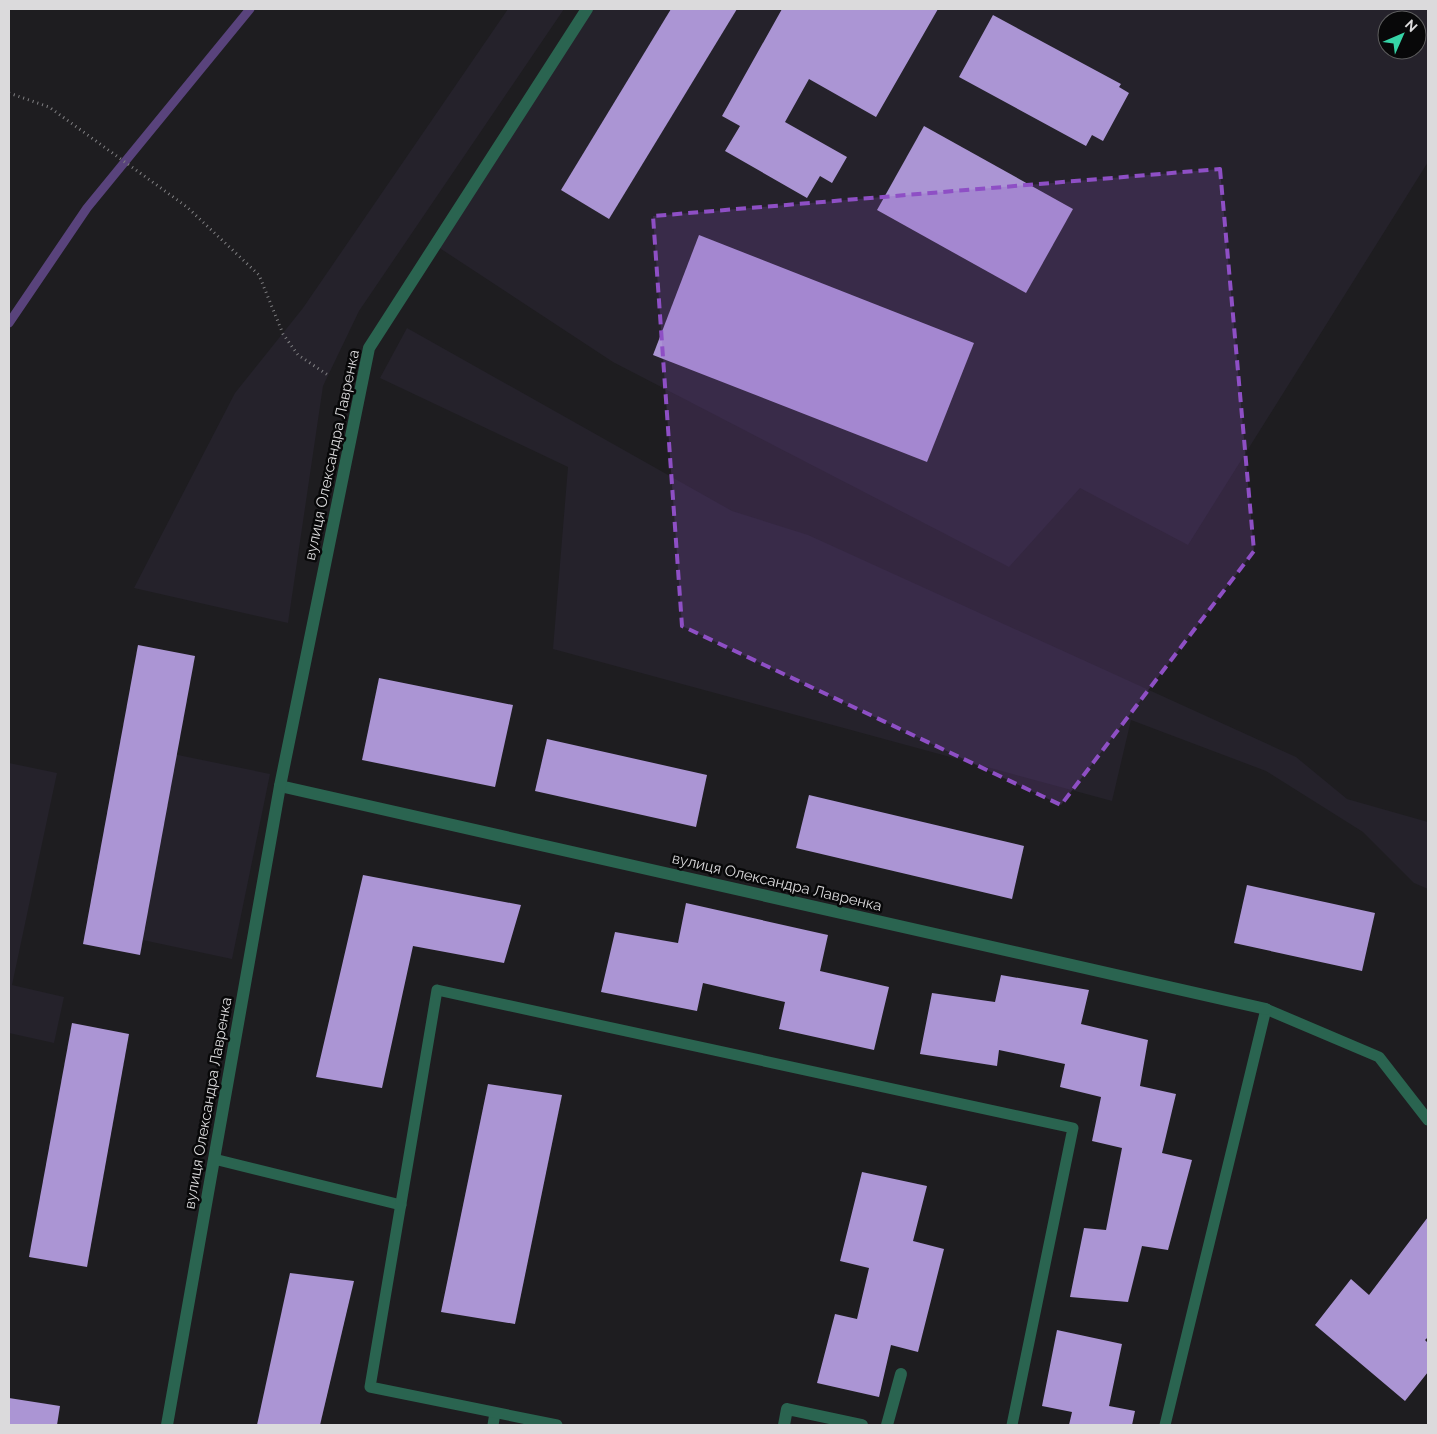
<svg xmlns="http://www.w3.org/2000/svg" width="1437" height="1434" font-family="Raleway,sans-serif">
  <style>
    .built { fill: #25222b; fill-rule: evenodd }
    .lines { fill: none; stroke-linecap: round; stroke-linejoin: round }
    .stream { stroke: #59437c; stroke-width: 9 }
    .building { fill: #ab95d4 }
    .path { stroke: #818083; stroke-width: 3; stroke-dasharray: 1 4; stroke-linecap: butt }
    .lane { stroke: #2a6450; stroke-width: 11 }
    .street { stroke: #2a6450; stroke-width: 12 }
    .marked { fill: #8e4fc5; fill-opacity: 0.2; stroke: #8e4fc5; stroke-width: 4; stroke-dasharray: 10 6; stroke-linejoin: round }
    .labels { text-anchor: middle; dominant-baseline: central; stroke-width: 5; stroke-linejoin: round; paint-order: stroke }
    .street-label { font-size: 15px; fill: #dbdadc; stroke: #080809 }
  </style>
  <rect width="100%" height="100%" fill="#1e1d20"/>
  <g class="built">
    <path d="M508 9H564L359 311 323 386 288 623 134 588 235 393 303 308Z"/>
    <path d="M587 9H1428V162L1188 545 1080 488 1009 567 613 362 435 245ZM1387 20H1417V50H1387Z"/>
    <path d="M407 328 732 511 808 535 1296 757 1347 799 1428 822V889L1414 883 1363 832 1266 771 1131 720 1112 801 553 649 568 467 380 378Z"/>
    <path d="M120 743 270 774 232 959 86 928Z"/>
    <path d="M9 763 57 773 12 985 64 997 54 1043 9 1033Z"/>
  </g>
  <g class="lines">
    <path class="stream" d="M9 323 87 208 250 9"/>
  </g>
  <g class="building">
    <path d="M671 9H737L609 219 561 190Z"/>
    <path d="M782 9H938L876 117 809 79 785 122 847 157 832 183 820 176 807 198 725 151 740 126 722 116Z"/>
    <path d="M993 15 1121 84 1119 87 1129 93 1103 141 1092 135 1086 146 959 77Z"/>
    <path d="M924 126 1073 209 1026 293 877 210Z"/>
    <path d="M699 235 974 343 927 462 653 355Z"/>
    <path d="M138 645 195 656 140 955 83 944Z"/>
    <path d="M379 678 513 705 495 787 362 760Z"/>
    <path d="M547 739 707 775 696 827 535 791Z"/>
    <path d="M809 795 1024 846 1012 899 796 848Z"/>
    <path d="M363 875 521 905 504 963 413 946 382 1088 316 1077Z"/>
    <path d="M1247 885 1375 913 1362 971 1234 943Z"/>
    <path d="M686 903 828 935 820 971 889 987 874 1050 779 1029 785 1002 703 983 697 1011 601 992 615 932 678 943Z"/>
    <path d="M1001 975 1089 990 1081 1024 1148 1040 1140 1086 1176 1094 1162 1153 1192 1160 1168 1250 1142 1246 1128 1302 1070 1297 1084 1228 1106 1230 1122 1148 1092 1141 1101 1097 1060 1087 1065 1064 999 1050 997 1066 920 1054 932 993 995 1002Z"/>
    <path d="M72 1023 129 1034 87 1267 29 1257Z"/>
    <path d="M488 1084 562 1095 515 1324 441 1312Z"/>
    <path d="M862 1172 927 1186 913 1241 944 1249 918 1352 891 1345 879 1397 817 1383 835 1314 857 1319 869 1268 840 1261Z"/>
    <path d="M1428 1217V1337L1425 1340 1428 1343V1372L1405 1401 1315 1325 1351 1279 1369 1295Z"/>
    <path d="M290 1273 354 1281 320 1425H257Z"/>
    <path d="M1057 1330 1122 1344 1109 1406 1135 1411 1132 1425H1069L1072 1412 1042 1406Z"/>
    <path d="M9 1398 60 1406 57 1425H9Z"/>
  </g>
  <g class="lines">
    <path class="path" d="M9 93 49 107 187 207 259 275 283 334 298 355 328 375"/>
    <g class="lane">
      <path d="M214 1159 401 1205"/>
      <path d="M493 1425 495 1413"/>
      <path d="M557 1425 370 1387 437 990 1073 1128 1012 1425"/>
      <path d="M1165 1425 1266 1009 1379 1057 1428 1120"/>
    </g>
    <g class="street">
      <path d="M280 786 1266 1009"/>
      <path d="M167 1425 280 786 369 348 587 9"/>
      <path d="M784 1425 787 1409 862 1425"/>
      <path d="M887 1425 901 1374"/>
    </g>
  </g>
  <path class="marked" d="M1220 169 1254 551 1061 805 682 626 653 216Z"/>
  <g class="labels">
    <g class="street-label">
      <text transform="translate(332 455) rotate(-78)">вулиця Олександра Лавренка</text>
      <text transform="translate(777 882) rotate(13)">вулиця Олександра Лавренка</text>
      <text transform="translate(208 1103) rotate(-80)">вулиця Олександра Лавренка</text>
    </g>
  </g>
  <rect width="1437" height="1434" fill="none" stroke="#dbdadc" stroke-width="20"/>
  <g transform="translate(1402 35) rotate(45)"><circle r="24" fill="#080809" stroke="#5c5c5d"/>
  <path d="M0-4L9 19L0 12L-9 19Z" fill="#36d4a7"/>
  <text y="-8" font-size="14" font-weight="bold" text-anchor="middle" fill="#dbdadc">N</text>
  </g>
</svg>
